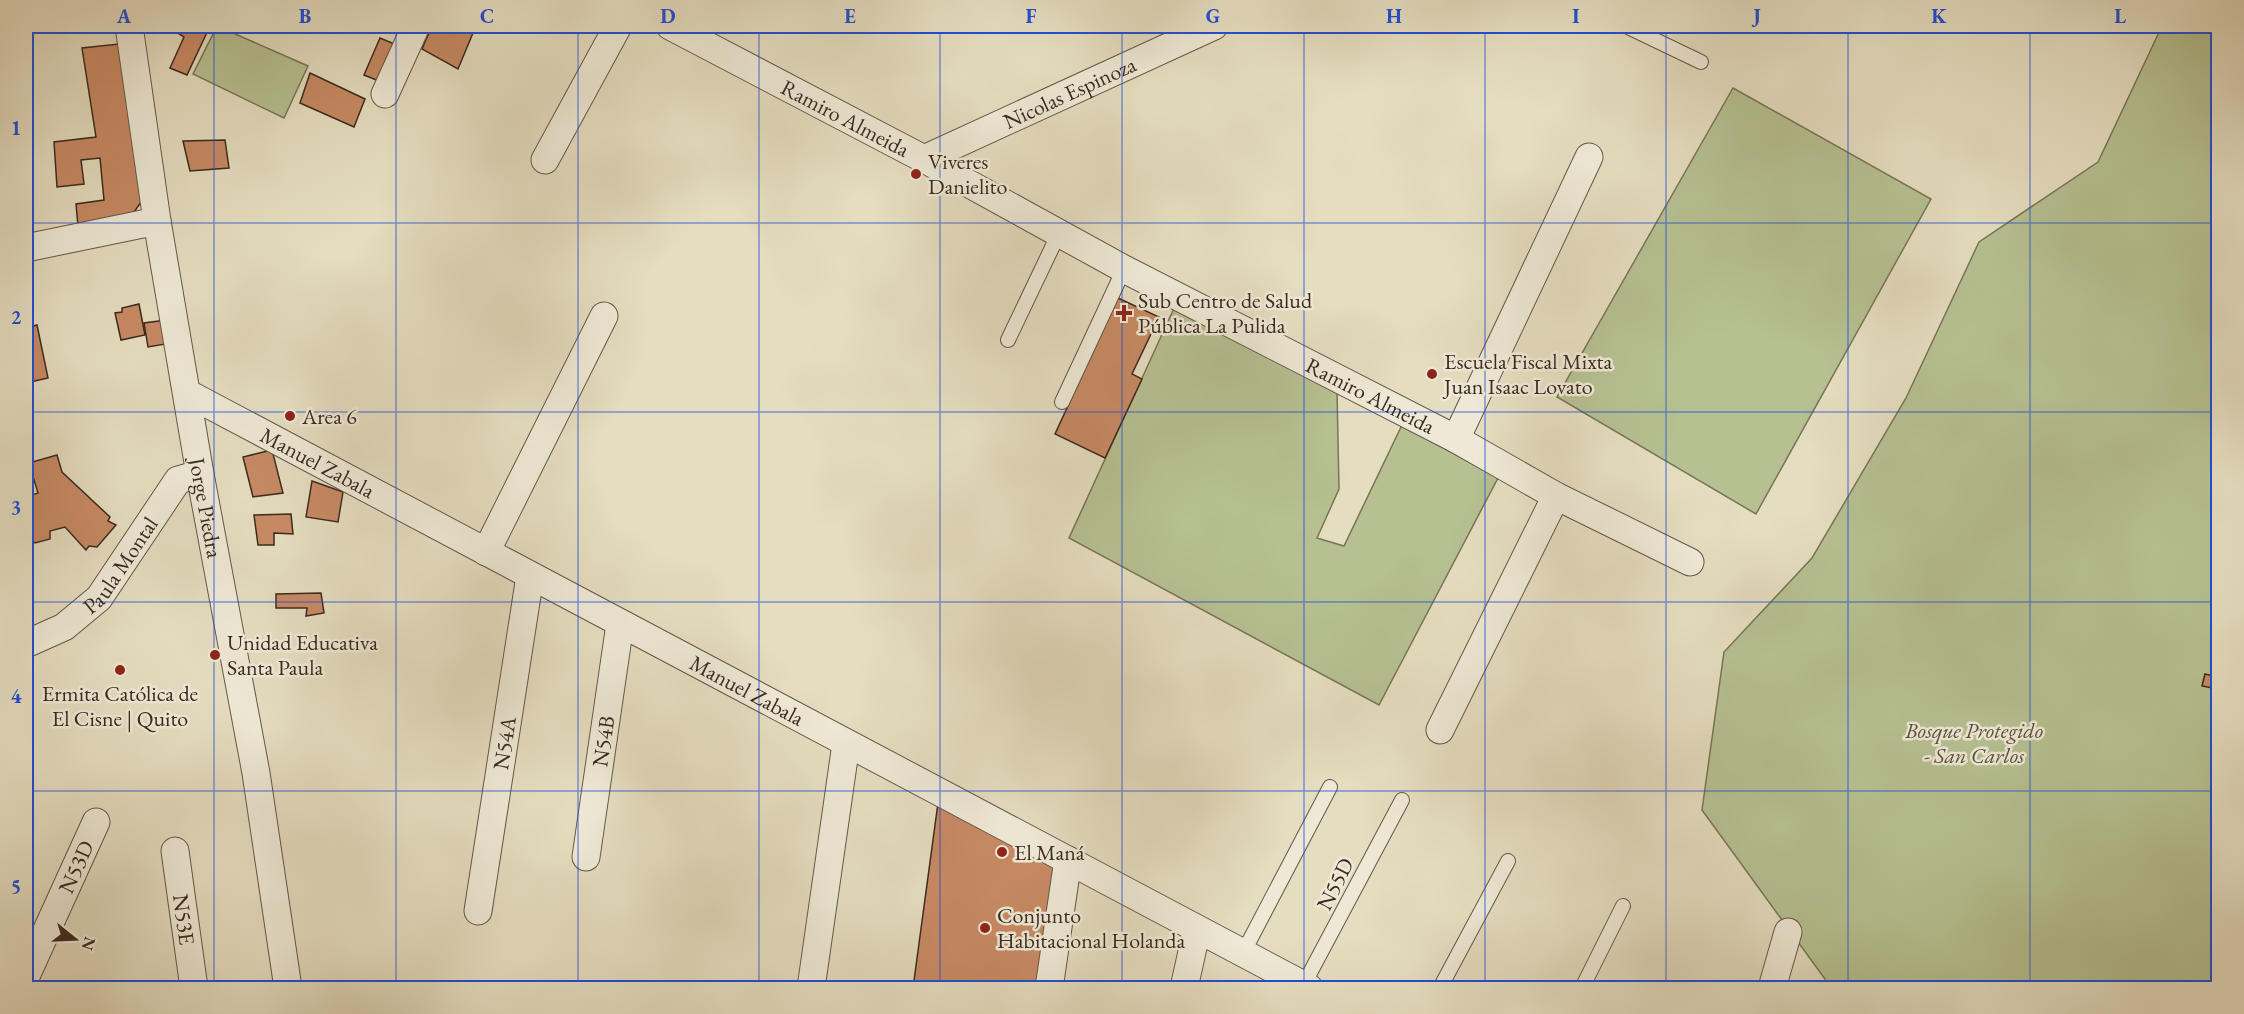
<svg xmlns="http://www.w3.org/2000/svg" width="2244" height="1014" font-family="'EB Garamond',serif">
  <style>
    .green { fill: #b6c091; stroke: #787558; stroke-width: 1.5 }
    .building { fill: #c78a64; stroke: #3b2a20; stroke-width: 1.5 }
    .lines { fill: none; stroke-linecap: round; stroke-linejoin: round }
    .lane-casing { stroke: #665748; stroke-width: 16 }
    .street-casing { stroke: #665748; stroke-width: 29 }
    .lane { stroke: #eee9d6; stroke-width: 14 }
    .street { stroke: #eee9d6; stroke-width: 27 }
    .grid { fill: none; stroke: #1d4ed8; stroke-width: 1.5; stroke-opacity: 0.55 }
    .poi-dot { fill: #8f2418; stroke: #eee9d6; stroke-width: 2 }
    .labels { text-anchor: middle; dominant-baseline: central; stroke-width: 5; stroke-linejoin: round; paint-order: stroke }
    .street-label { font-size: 22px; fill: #3b2a20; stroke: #eee9d6 }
    .poi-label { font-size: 22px; fill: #3b2a20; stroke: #eee9d6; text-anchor: start }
    .park-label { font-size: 22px; font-style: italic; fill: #5a503c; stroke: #eee9d6 }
    .neatline { fill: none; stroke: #1d4ed8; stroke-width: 2 }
    .grid-label { font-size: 20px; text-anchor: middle; font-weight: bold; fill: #1d4ed8 }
  </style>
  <rect width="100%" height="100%" fill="#e5ddc0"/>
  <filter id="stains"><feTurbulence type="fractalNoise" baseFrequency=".00333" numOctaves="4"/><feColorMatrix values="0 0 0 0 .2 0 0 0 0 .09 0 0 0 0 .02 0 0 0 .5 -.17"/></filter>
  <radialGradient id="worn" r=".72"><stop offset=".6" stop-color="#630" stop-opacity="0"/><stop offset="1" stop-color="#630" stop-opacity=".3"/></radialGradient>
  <g class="green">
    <path d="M217 26 308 66 284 118 193 74Z"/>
    <path d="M2162 26H2218V988H1825V979L1702 810 1724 652 1812 558 1906 398 1979 242 2098 162Z"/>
    <path d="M1733 88 1931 199 1756 514 1557 397Z"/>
    <path d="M1175 306 1337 390 1339 489 1317 538 1344 546 1402 425 1498 478 1379 705 1069 538Z"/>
  </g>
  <g class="building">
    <path d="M174 26H210L187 75 170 68 184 37 173 30Z"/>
    <path d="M432 26H440L453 31 455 26H482L479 32 473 33 458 69 422 49Z"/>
    <path d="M380 38 399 46 384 83 364 75Z"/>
    <path d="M119 44 144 198 134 212 78 226 76 204 104 200 100 158 81 160 84 184 57 187 54 142 96 137 82 48Z"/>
    <path d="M310 73 365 99 354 127 300 103Z"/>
    <path d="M225 140 229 168 190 171 183 141Z"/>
    <path d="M1118 298 1159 317 1132 374 1142 379 1105 458 1055 434Z"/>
    <path d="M139 304 145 335 121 340 115 313 122 312V308Z"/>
    <path d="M161 317 166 344 148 347 144 323 159 321Z"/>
    <path d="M37 325 48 378 26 383V328Z"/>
    <path d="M272 450 283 493 253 497 243 457Z"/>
    <path d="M57 455 62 472 110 517 108 521 116 525 97 547 89 546 86 550 65 527 50 531V539L35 543 30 538 26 540V497L38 493 29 463Z"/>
    <path d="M312 481 343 492 338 522 306 517Z"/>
    <path d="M291 514 293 534 274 533V545H258L254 515Z"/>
    <path d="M321 593 324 613 306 616 307 608H276V594Z"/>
    <path d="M2205 674 2218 677V689L2202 686Z"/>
    <path d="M938 803 1059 867 1040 988H913Z"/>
  </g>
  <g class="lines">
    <g class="lane-casing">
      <g id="lane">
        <path d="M1626 26 1701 62"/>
        <path d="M1008 340 1059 233"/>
        <path d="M1062 402 1124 269"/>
        <path d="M1243 953 1330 787"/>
        <path d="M1303 986 1402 800"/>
        <path d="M1440 988 1508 861"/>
        <path d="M1582 988 1623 906"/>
      </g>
    </g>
    <g class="street-casing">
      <g id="street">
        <path id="s1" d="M129 26 157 221 200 474 256 773 288 988"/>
        <path id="s2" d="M670 26 924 159 1124 269 1456 439 1556 496 1690 562"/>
        <path d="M385 94 416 26"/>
        <path id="s3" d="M924 159 1214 26"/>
        <path d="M545 160 618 26"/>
        <path d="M26 248 157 221"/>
        <path id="s4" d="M187 393 1309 988"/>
        <path d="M1456 439 1589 157"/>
        <path d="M486 552 604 316"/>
        <path id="s5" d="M26 644 64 627 99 598 178 480 200 474"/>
        <path d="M1440 730 1556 496"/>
        <path id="s6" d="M175 851 194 988"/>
        <path id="s7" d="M586 857 620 624"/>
        <path id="s8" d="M478 911 530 576"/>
        <path id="s9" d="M26 976 96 822"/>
        <path d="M811 988 846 744"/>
        <path d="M1049 988 1068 860"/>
        <path d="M1184 988 1197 929"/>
        <path d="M1772 988 1788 932"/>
      </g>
    </g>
    <use href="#lane" class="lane"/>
    <use href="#street" class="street"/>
  </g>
  <path class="grid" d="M214 26V988M396 26V988M578 26V988M759 26V988M940 26V988M1122 26V988M1304 26V988M1485 26V988M1666 26V988M1848 26V988M2030 26V988M26 223H2218M26 412H2218M26 602H2218M26 791H2218"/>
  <g class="poi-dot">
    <circle cx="916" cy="174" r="6"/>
    <path d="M1121 304h6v6h6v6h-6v6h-6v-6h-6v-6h6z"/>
    <circle cx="1432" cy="374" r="6"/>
    <circle cx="290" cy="416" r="6"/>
    <circle cx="215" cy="655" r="6"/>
    <circle cx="120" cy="670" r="6"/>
    <circle cx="1002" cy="852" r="6"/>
    <circle cx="985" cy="928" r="6"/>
  </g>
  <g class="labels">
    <g class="street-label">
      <text stroke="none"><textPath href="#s3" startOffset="160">Nicolas Espinoza</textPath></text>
      <text stroke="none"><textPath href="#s2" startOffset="198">Ramiro Almeida</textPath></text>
      <text stroke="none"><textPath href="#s2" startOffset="792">Ramiro Almeida</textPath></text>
      <text stroke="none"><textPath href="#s4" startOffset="148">Manuel Zabala</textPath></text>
      <text stroke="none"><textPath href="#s1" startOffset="488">Jorge Piedra</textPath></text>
      <text stroke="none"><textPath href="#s5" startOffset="126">Paula Montal</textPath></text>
      <text stroke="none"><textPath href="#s4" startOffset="634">Manuel Zabala</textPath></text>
      <text stroke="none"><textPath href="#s7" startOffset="117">N54B</textPath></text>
      <text stroke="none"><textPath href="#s8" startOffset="170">N54A</textPath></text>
      <text stroke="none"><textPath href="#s9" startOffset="120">N53D</textPath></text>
      <text transform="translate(1335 884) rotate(-63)">N55D</text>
      <text stroke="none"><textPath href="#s6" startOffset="69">N53E</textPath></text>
    </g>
    <g class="poi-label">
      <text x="928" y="161">Viveres<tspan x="928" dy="25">Danielito</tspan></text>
      <text x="1138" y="300">Sub Centro de Salud<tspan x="1138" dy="25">Pública La Pulida</tspan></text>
      <text x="1444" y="361">Escuela Fiscal Mixta<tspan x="1444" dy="25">Juan Isaac Lovato</tspan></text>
      <text x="302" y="416">Area 6</text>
      <text x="227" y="642">Unidad Educativa<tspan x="227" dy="25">Santa Paula</tspan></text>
      <text x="120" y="693" text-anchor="middle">Ermita Católica de<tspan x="120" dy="25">El Cisne | Quito</tspan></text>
      <text x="1014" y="852">El Maná</text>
      <text x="997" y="915">Conjunto<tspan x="997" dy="25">Habitacional Holanda</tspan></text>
    </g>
    <g class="park-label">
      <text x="1974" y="730">Bosque Protegido<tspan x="1974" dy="25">- San Carlos</tspan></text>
    </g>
  </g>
  <rect width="2244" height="1014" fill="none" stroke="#e5ddc0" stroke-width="66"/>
  <g transform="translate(75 939) rotate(108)" stroke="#eee9d6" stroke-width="4.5" paint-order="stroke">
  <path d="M0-4.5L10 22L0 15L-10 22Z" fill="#3b2a20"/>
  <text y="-9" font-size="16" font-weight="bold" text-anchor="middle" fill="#3b2a20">N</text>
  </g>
  <rect x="33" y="33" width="2178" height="948" class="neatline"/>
  <g class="grid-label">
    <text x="124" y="23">A</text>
    <text x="305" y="23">B</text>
    <text x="487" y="23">C</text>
    <text x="668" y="23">D</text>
    <text x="850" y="23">E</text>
    <text x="1031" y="23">F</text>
    <text x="1213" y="23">G</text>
    <text x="1394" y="23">H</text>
    <text x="1576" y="23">I</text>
    <text x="1757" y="23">J</text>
    <text x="1939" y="23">K</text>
    <text x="2120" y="23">L</text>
    <text x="16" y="135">1</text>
    <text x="16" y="324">2</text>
    <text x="16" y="514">3</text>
    <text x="16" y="703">4</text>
    <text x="16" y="893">5</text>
  </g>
  <rect width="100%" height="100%" filter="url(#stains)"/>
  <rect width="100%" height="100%" fill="url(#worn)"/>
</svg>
